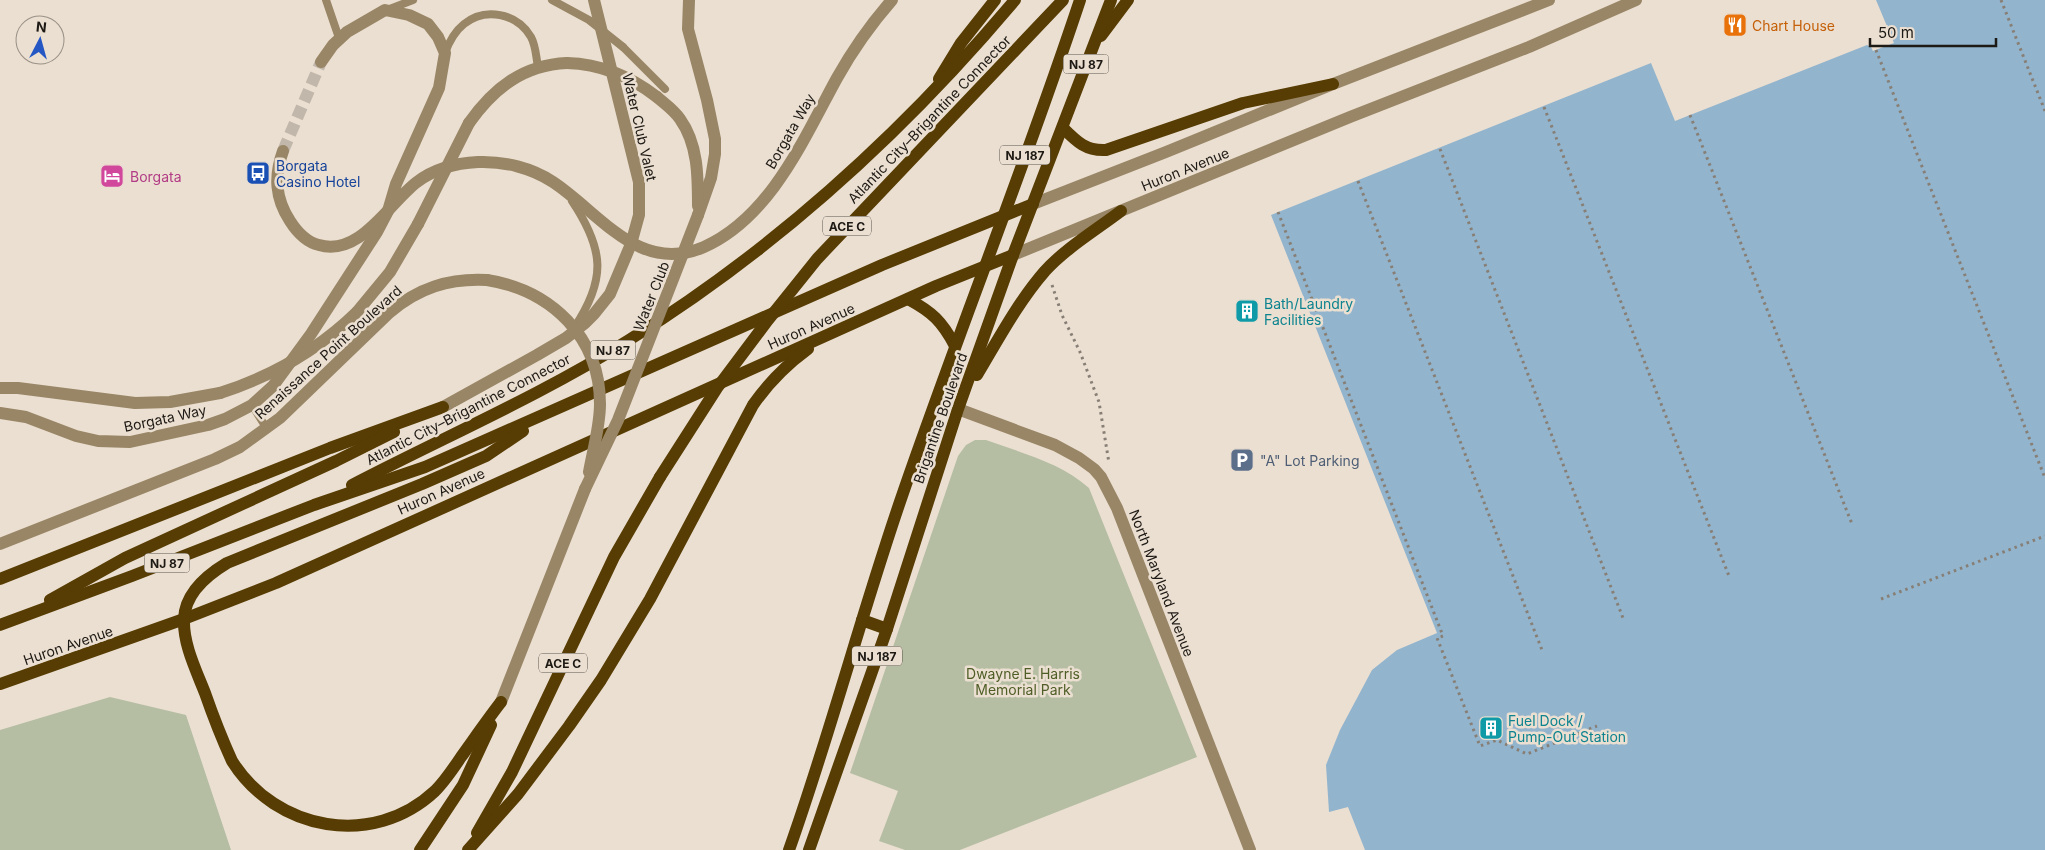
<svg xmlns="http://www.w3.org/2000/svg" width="2045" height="850" font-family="Inter,sans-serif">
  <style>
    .green { fill: #b5bea3 }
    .water { fill: #92b4cd }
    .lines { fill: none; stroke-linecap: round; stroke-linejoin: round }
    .minor-tunnel { stroke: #c2b7ab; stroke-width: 12; stroke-dasharray: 12 6; stroke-linecap: butt }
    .path { stroke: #877f75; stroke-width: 3; stroke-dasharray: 2.5 4; stroke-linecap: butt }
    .service { stroke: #998666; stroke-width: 8 }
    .minor { stroke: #998666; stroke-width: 12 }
    .primary { stroke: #573d03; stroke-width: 12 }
    .service-bridge { stroke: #998666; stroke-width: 8 }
    .minor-bridge { stroke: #998666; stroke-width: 12 }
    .primary-bridge { stroke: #573d03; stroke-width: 12 }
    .labels { text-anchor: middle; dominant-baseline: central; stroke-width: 5; stroke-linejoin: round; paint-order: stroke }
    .shield { fill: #ebdfd1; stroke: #5b544d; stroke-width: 1 }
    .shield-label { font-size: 12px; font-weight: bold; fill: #1d1914 }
    .food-label { font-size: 14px; fill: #c56008; stroke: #ebdfd1; text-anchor: start }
    .street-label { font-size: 14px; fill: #1d1914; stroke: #ebdfd1 }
    .transit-label { font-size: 14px; fill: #164399; stroke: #ebdfd1; text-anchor: start }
    .hotel-label { font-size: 14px; fill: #b23c85; stroke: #ebdfd1; text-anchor: start }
    .culture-label { font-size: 14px; fill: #0d838f; stroke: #ebdfd1; text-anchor: start }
    .service-label { font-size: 14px; fill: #4e5e75; stroke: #ebdfd1; text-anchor: start }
    .park-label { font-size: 14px; fill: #4f5e27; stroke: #ebdfd1 }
  </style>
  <rect width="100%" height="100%" fill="#ebdfd1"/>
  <g class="green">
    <path d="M975 440H986C1021 453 1060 462 1089 488L1197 757 960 850H905L879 841 898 791 850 773 958 456 966 445Z"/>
    <path d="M110 697 186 715 231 850H0V730Z"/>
  </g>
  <path class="water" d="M1876 0H2045V850H1365L1348 807 1329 812 1326 765 1340 730 1372 670 1397 650 1437 633 1271 215 1651 63 1675 121 1867 45 1871 47 1873 51 1894 43Z"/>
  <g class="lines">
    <path class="minor-tunnel" d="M283 151 321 62"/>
    <g class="path">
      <path d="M2001 0 2045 111"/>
      <path d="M1876 50 2045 478"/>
      <path d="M1544 107 1729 576"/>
      <path d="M1690 115 1852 524"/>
      <path d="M1440 149 1623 618"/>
      <path d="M1358 181 1542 650"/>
      <path d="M1278 212 1443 636 1437 638 1480 746 1497 740 1527 754 1597 726"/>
      <path d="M1052 285 1062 315 1080 352 1099 402 1109 463"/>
      <path d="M1881 599 2045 536"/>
    </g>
    <g class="service">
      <path d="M326 0 339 38"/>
      <path d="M387 10 413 0"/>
      <path d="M623 47 665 89"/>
      <path d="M445 53C449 42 454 32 464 24 485 7 517 13 531 37 536 46 536 57 538 67"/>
      <path d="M572 201C604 249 607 279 574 328"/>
      <path d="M252 405 267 429"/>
    </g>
    <g class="minor">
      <path d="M689 0 688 29 707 100 715 139V154L711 178 698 215"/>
      <path d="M657 97C665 104 674 110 680 119 698 144 698 176 698 206"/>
      <path d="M469 123C494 88 523 65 567 63"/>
      <path d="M283 151C274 176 275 198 290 221 297 232 306 242 319 245 360 257 389 203 417 182 434 169 457 163 478 162 504 161 532 168 553 182 600 213 639 275 704 247 771 217 804 138 837 78 852 51 871 24 892 0"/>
      <path d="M1033 204 1166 152 1333 84 1549 0"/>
      <path d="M1013 255 1350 117 1529 47 1636 0"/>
      <path d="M357 312 390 272 418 224"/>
      <path d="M0 388H18L135 403 170 402 220 393"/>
      <path d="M443 407 537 355 566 338 585 323 594 314 610 294 631 244 639 215V182L594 0"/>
      <path d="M958 409 1055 445 1079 458 1094 469 1101 477 1117 508 1250 850"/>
      <path d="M0 413 26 417 76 436 98 441 130 442 208 425 225 419 252 405 273 386 311 334 377 232 388 211 396 184 439 88 445 53 438 37 428 24 409 15 385 10 347 32 333 45 321 62"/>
      <path d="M0 544 215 459 240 447 280 418 389 313C418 288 449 278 487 280"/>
      <path d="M501 702 585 489"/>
    </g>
    <g class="primary">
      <path d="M1101 36 1128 0"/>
      <path d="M939 79 961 43 995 0"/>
      <path d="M1063 128C1077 142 1086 151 1106 150L1243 103 1333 84"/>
      <path d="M908 299C932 312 942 321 955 346"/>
      <path d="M977 375C998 340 1018 302 1045 271 1066 248 1096 230 1121 211"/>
      <path d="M352 485C444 437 540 396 629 340 777 248 903 133 1015 0"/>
      <path d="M0 579 330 448 443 407"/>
      <path d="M50 600 125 558 336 461 394 432"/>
      <path d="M862 620 887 629"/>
      <path d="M0 625 132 576 314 505 425 467 882 265 1033 204"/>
      <path d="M0 684 184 619 276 583 936 286 1013 255"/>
      <path d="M501 702C487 720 474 739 461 757 453 769 445 781 435 791 373 849 276 831 232 761 222 739 213 716 205 693 196 670 183 644 184 619 185 594 207 575 227 563L422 484 486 456 523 431"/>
      <path d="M477 833 512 772 614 557 660 477"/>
      <path d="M420 850 463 785 491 725"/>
      <path d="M468 850 518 794 569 726 601 680 650 599 753 405C769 382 786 365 808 349"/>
      <path d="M789 850C831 732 862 611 903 493 960 328 1025 166 1080 0"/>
      <path d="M809 850 887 629 958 409 1013 255 1111 0"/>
    </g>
    <path class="service-bridge" d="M552 0 589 20 623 47"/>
    <g class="minor-bridge">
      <path d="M567 63C601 64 630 76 657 97"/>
      <path d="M418 224 469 123"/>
      <path d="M487 280C551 290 600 337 600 404 600 426 593 450 589 472"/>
      <path d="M220 393C273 376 317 351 357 312"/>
      <path d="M585 489 618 420 698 215"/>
    </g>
    <path class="primary-bridge" d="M660 477 717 388 768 320 817 259 1063 0"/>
  </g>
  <defs>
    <g id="restaurant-square" transform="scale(1.25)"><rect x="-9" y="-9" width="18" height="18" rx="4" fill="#e8710a" stroke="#ebdfd1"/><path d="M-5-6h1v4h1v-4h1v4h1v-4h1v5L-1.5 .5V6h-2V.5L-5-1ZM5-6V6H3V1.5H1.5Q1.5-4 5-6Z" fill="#fff"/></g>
    <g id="bus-square" transform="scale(1.25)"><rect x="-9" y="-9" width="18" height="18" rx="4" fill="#1a4fb4" stroke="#ebdfd1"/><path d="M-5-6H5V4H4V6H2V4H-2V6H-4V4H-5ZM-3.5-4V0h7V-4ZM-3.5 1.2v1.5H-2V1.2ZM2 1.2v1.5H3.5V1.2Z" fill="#fff"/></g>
    <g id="hotel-square" transform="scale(1.25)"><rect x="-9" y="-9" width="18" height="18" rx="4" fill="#d1479c" stroke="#ebdfd1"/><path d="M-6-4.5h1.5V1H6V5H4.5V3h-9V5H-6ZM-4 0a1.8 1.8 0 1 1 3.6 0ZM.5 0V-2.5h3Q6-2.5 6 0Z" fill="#fff"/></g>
    <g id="building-square" transform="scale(1.25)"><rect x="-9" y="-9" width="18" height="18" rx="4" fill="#0f9aa8" stroke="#ebdfd1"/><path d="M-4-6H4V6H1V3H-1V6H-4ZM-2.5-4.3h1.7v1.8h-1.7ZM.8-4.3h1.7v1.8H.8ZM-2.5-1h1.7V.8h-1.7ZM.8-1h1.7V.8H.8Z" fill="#fff"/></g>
    <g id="parking-square" transform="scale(1.25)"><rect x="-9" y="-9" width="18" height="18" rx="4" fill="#5c6f8a" stroke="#ebdfd1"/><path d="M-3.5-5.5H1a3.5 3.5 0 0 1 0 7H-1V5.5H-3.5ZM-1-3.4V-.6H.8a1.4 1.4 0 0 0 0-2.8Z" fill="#fff"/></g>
  </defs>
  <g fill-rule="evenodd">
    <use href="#restaurant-square" x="1735" y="25"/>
    <use href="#bus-square" x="258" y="173"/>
    <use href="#hotel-square" x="112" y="176"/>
    <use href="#building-square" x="1247" y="311"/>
    <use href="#parking-square" x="1242" y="460"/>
    <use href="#building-square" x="1491" y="728"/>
  </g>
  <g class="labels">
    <g class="shield">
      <rect x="1063.5" y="54.5" width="45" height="19" rx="4"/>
      <rect x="1000" y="145.5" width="50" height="19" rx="4"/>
      <rect x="823" y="216.5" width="48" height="19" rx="4"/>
      <rect x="590.5" y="340.5" width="45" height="19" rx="4"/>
      <rect x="144.5" y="553.5" width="45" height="19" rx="4"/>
      <rect x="852" y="646.5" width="50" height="19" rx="4"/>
      <rect x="539" y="653.5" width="48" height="19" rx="4"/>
    </g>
    <g class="shield-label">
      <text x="1086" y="64">NJ 87</text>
      <text x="1025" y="155">NJ 187</text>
      <text x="847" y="226">ACE C</text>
      <text x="613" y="350">NJ 87</text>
      <text x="167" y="563">NJ 87</text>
      <text x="877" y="656">NJ 187</text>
      <text x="563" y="663">ACE C</text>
    </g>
    <g class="food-label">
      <text x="1752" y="25">Chart House</text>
    </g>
    <g class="street-label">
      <text transform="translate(929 119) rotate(-46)">Atlantic City–Brigantine Connector</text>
      <text transform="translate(640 127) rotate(77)">Water Club Valet</text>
      <text transform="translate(790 131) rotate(-60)">Borgata Way</text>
      <text transform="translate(1185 169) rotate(-22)">Huron Avenue</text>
      <text transform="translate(651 296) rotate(-68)">Water Club</text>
      <text transform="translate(811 326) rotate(-24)">Huron Avenue</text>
      <text transform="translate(328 352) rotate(-42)">Renaissance Point Boulevard</text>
      <text transform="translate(468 409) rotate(-27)">Atlantic City–Brigantine Connector</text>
      <text transform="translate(165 418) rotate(-12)">Borgata Way</text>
      <text transform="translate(940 418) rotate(-71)">Brigantine Boulevard</text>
      <text transform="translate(441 491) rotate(-24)">Huron Avenue</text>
      <text transform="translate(1162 583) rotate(69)">North Maryland Avenue</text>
      <text transform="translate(68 645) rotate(-19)">Huron Avenue</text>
    </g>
    <g class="transit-label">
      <text x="276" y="165">Borgata<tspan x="276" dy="16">Casino Hotel</tspan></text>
    </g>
    <g class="hotel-label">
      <text x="130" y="176">Borgata</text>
    </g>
    <g class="culture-label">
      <text x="1264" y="303">Bath/Laundry<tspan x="1264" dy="16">Facilities</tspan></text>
      <text x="1508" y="720">Fuel Dock /<tspan x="1508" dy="16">Pump-Out Station</tspan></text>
    </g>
    <g class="service-label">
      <text x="1260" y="460">"A" Lot Parking</text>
    </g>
    <g class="park-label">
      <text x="1023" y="673">Dwayne E. Harris<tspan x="1023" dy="16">Memorial Park</tspan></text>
    </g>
  </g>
  <g transform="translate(40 40) rotate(6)"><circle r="24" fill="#ebdfd1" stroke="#999085"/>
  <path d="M0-4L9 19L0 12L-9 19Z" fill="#2456c4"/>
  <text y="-8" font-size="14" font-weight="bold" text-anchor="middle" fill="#1d1914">N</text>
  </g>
  <path d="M1870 38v8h126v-8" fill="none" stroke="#1d1914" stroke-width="2.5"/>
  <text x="1878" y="38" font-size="15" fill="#1d1914" stroke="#ebdfd1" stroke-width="4" paint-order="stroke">50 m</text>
</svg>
